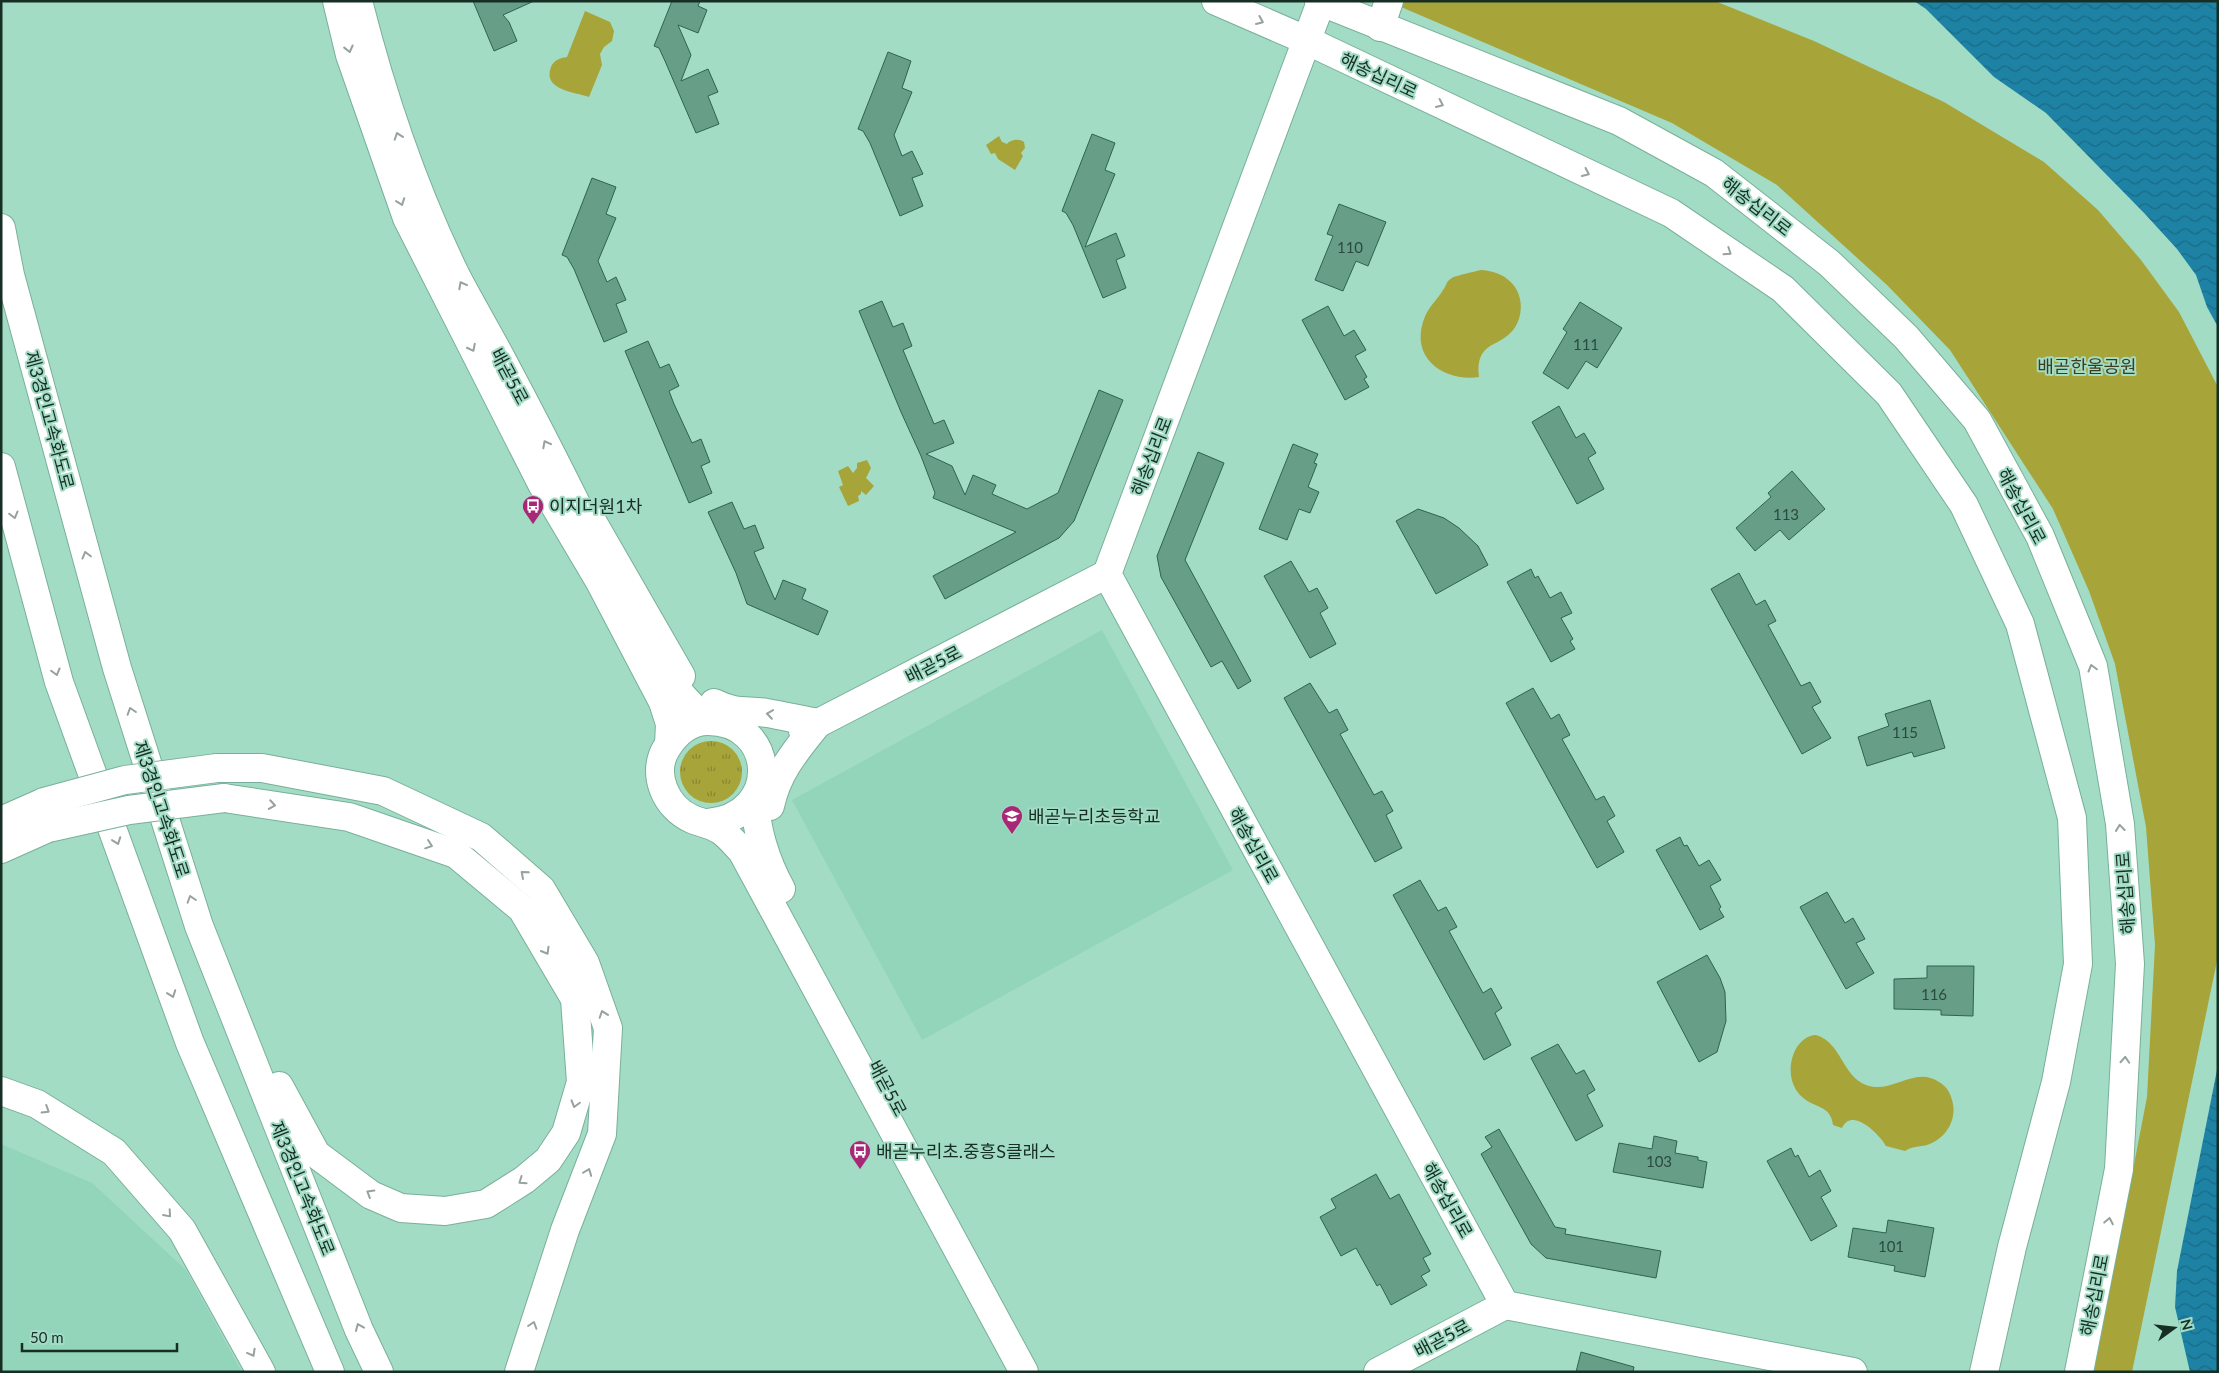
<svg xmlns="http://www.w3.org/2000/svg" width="2219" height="1373" font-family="Lato,'Noto Sans KR',sans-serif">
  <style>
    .built { fill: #92d5ba }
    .grass { fill: url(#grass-tufts) }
    .park { fill: #a7a439 }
    .water { fill: url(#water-waves) }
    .building { fill: #669e88; stroke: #2d6450 }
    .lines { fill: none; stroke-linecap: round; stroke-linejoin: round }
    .minor-casing { stroke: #78b099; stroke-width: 30 }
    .major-casing { stroke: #78b099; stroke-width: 30 }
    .highway-casing { stroke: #78b099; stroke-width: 30 }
    .minor { stroke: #fff; stroke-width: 28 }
    .major { stroke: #fff; stroke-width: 28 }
    .highway { stroke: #fff; stroke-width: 28 }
    .highway-bridge-casing { stroke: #78b099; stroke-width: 30; stroke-linecap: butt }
    .highway-bridge { stroke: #fff; stroke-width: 28 }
    .oneway { stroke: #97a19d }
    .labels { text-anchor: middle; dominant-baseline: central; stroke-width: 4; stroke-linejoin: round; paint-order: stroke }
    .number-label { font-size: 15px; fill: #2b4a3e }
    .street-label { font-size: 18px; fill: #172e25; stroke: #a3dcc5 }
    .park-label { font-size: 18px; fill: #3d3c23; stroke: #a3dcc5 }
    .poi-label { font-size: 18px; fill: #172e25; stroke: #a3dcc5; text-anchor: start }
  </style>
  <defs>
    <pattern id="grass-tufts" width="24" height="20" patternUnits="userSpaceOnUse" patternTransform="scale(1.25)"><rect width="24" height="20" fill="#a7a439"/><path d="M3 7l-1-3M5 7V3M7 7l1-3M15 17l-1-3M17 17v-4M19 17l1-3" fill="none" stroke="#878630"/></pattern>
    <pattern id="water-waves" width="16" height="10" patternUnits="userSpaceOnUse" patternTransform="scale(1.25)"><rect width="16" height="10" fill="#1e82a5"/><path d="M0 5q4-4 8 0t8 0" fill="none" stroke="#196b86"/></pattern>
  </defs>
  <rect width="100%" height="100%" fill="#a3dcc5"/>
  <g class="built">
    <path d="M1102 630 1233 870 922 1040 792 800Z"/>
    <path d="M1 1144 92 1183 186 1270 242 1372H1Z"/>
  </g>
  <circle class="grass" cx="711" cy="772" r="31"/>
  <g class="park">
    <path d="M1387 1H1715L1814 41 1944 102 2044 162 2098 210 2141 260 2179 312 2218 387V956L2132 1372H2094L2147 1097 2155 945 2146 827 2115 664 2089 591 2053 509 1950 350 1887 285 1777 185 1672 123Z"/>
    <path d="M585 11 610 22 614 31 612 41 604 47 600 54 602 65 589 97C575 92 542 90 551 67 554 60 560 58 567 57Z"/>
    <path d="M999 136 1002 142 1007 144C1010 140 1019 138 1024 142L1025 148 1021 153 1023 156 1015 170 998 159 995 153 991 154 986 145Z"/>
    <path d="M1481 270C1495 271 1506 275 1515 287 1525 302 1522 325 1507 336 1499 343 1488 344 1482 354 1478 361 1478 369 1479 377 1446 382 1411 360 1423 322 1428 306 1436 302 1443 290 1447 285 1446 281 1452 278 1455 276 1476 271 1481 270Z"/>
    <path d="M867 460 871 468 866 478 874 486 866 495 861 491V494L858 496 859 501 848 506 839 487 843 485 838 471 848 466 853 473 857 468V463Z"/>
    <path d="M1816 1035C1842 1043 1842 1076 1866 1085 1892 1095 1914 1065 1939 1082 1946 1086 1950 1092 1952 1100 1958 1119 1946 1139 1927 1145 1919 1147 1912 1146 1905 1151L1886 1146C1880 1135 1852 1106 1842 1128L1833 1125C1831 1107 1818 1108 1806 1100 1788 1088 1787 1063 1797 1047 1802 1040 1808 1035 1816 1035Z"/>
  </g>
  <g class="water">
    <path d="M1914 1H2218V327L2207 307 2196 275 2177 249 2145 214 2046 113 1994 77 1926 9Z"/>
    <path d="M2218 1065V1372H2190L2175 1307 2177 1271Z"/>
  </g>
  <g class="building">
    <path d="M473 1H534L503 15 509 22 517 41 494 51Z"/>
    <path d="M672 1H700L698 6 707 10 698 33 678 25 691 55 681 81 708 69 718 92 708 96 719 124 696 133 665 61 659 48 654 46Z"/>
    <path d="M888 52 911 61 902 88 912 92 894 135 902 156 912 151 923 174 912 178 923 206 900 216 870 143 863 131 858 129Z"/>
    <path d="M1092 134 1115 143 1105 170 1115 174 1085 247 1116 233 1125 256 1116 260 1126 288 1103 298 1073 225 1066 213 1062 211Z"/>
    <path d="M592 178 616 187 606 214 616 218 598 261 607 282 616 277 626 300 616 304 627 332 604 342 574 269 567 257 562 255Z"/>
    <path d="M1339 204 1386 222 1368 266 1356 261 1343 291 1315 280 1333 236 1327 234Z"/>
    <path d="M882 301 893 327 903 323 912 346 903 350 934 424 944 420 954 443 926 454 952 466 965 495 973 475 996 485 992 494 1027 509 1058 493 1099 390 1123 400 1074 521 1059 538 945 599 933 576 1016 532 933 498 935 493 921 456 901 412 859 311Z"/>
    <path d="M1580 302 1622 328 1597 368 1586 361 1568 389 1543 373 1567 332 1563 329Z"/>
    <path d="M1328 306 1344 336 1354 330 1366 350 1355 356 1367 377 1364 379 1369 387 1345 400 1302 320Z"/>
    <path d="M648 341 660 368 669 364 679 386 669 391 674 404 692 443 701 439 710 462 701 466 712 493 689 503 625 351Z"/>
    <path d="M1559 406 1576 438 1584 433 1596 453 1588 458 1604 489 1577 504 1532 422Z"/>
    <path d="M1293 444 1318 454 1314 463 1317 464 1308 487 1319 492 1310 513 1299 509 1287 540 1259 529Z"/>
    <path d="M1198 452 1224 463 1185 560 1251 681 1238 689 1222 661 1211 667 1161 577 1157 556Z"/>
    <path d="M1792 471 1825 509 1789 540 1780 530 1755 551 1736 528 1771 497 1768 493Z"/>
    <path d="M732 502 744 529 755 525 764 548 754 552 775 600 783 580 806 589 802 599 828 611 818 635 747 604 736 573 708 512Z"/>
    <path d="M1418 509 1444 518 1459 528 1478 546 1488 565 1436 594 1396 521Z"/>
    <path d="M1291 561 1309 592 1317 588 1328 608 1320 613 1336 644 1310 658 1264 576Z"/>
    <path d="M1531 569 1535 578 1538 576 1550 598 1561 592 1572 613 1561 618 1573 639 1570 641 1575 649 1551 662 1507 582Z"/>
    <path d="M1739 573 1756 605 1765 600 1776 621 1768 625 1801 686 1810 682 1821 702 1812 707 1831 738 1802 754 1711 589Z"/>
    <path d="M1310 683 1329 713 1337 709 1348 730 1340 734 1374 795 1382 791 1393 811 1386 815 1402 848 1375 862 1284 698Z"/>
    <path d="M1533 688 1551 719 1559 714 1570 735 1562 739 1596 800 1604 796 1615 816 1607 821 1624 852 1597 868 1506 703Z"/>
    <path d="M1930 700 1945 748 1914 757 1912 752 1867 766 1858 737 1889 726 1885 714Z"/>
    <path d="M1680 837 1684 846 1687 845 1699 866 1709 860 1721 880 1710 886 1721 907 1719 909 1724 917 1700 930 1656 850Z"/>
    <path d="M1420 880 1438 911 1446 907 1457 927 1449 931 1483 993 1491 988 1502 1008 1495 1013 1511 1045 1484 1060 1393 895Z"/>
    <path d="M1827 892 1845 923 1853 918 1865 939 1856 943 1874 973 1846 989 1800 907Z"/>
    <path d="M1707 955 1720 978 1725 992 1726 1021 1717 1052 1699 1062 1657 982Z"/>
    <path d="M1927 966H1974L1973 1016 1941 1015V1010L1894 1009V979L1927 978Z"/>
    <path d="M1558 1044 1576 1074 1584 1070 1595 1090 1587 1095 1603 1126 1576 1141 1531 1058Z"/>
    <path d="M1499 1129 1555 1227 1566 1229 1565 1234 1661 1251 1656 1278 1546 1258 1531 1244 1481 1154 1492 1147 1485 1137Z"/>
    <path d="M1654 1136 1677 1141 1675 1153 1698 1157V1160L1707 1162 1703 1188 1613 1172 1619 1143 1652 1149Z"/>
    <path d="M1791 1148 1795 1157 1798 1155 1809 1177 1820 1170 1831 1191 1821 1197 1837 1226 1811 1241 1767 1161Z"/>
    <path d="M1376 1174 1390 1199 1399 1194 1431 1254 1423 1258 1430 1271 1421 1276 1427 1285 1391 1305 1380 1284 1377 1286 1356 1248 1341 1256 1320 1217 1336 1208 1331 1199Z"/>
    <path d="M1888 1220 1934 1228 1925 1277 1894 1271 1895 1266 1848 1257 1853 1228 1886 1233Z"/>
    <path d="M1581 1352 1634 1367 1633 1372H1576Z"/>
  </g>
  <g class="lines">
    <g class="minor-casing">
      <g id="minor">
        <path d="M337 1 350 55 407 218 542 484 599 580 663 702 670 724 669 744"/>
        <path d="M358 1C382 96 413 188 456 276 471 305 488 333 503 362 534 420 564 479 593 538"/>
        <path d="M1321 2 1107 574 1505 1305 1853 1372"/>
        <path d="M1380 27 1389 1"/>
        <path d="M589 516 681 676"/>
        <path d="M661 664C675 688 689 710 715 721"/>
        <path d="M714 703C736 714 745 710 767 713 784 716 801 720 818 723 797 749 777 772 770 806"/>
        <path d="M803 731 1107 574"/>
        <path d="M755 797C755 828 766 862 781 889"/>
        <path d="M708 823C783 816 777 721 708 721 689 721 675 734 666 749 651 774 666 808 692 819 701 823 711 824 720 830 728 835 735 844 742 851L1024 1372"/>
        <path d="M1378 1372 1505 1305"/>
      </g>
    </g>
    <g class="major-casing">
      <g id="major">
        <path d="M1216 1 1308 41 1671 213 1783 289 1889 394 1964 505 2020 624 2072 818 2078 964 2056 1082 2012 1247 1984 1372"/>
        <path d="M1319 1 1619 121 1714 173 1829 263 1906 337 1977 420 2040 536 2093 666 2120 824 2130 964 2119 1169 2079 1372"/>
      </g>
    </g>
    <g class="highway-casing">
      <g id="highway">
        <path d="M1 228 10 275 117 668 199 926 359 1330 379 1372"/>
        <path d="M1 467 59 682 190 1043 330 1372"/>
        <path d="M217 768H262L383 791 481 837 541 889 585 963 608 1028 602 1134 565 1230 519 1372"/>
        <path d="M224 798 349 817 456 854 522 909 575 999 581 1082 566 1133 548 1160 524 1180 486 1204 445 1211 401 1208 371 1195 316 1154 279 1086"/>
        <path d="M1 821 44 802"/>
        <path d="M1 849 48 828"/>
        <path d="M1 1091 37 1104 114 1152 182 1230 261 1372"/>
      </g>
    </g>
    <use href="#minor" class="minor"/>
    <use href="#major" class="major"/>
    <use href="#highway" class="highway"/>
    <g class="highway-bridge-casing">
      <g id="highway-bridge">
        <path d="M44 802 125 780 217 768"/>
        <path d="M48 828 129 810 224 798"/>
      </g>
    </g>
    <use href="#highway-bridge" class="highway-bridge"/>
  </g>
  <defs><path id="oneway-chevron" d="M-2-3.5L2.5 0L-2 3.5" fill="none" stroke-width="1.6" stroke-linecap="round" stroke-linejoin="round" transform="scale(1.25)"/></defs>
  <g class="oneway">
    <use href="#oneway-chevron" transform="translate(1260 21) rotate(23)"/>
    <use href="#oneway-chevron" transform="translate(349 49) rotate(76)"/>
    <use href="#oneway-chevron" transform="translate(1440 104) rotate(25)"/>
    <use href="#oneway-chevron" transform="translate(398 136) rotate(-109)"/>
    <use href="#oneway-chevron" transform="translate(1586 173) rotate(25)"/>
    <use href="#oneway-chevron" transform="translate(401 202) rotate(70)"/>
    <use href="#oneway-chevron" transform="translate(1728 252) rotate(34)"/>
    <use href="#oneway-chevron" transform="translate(462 285) rotate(-118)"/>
    <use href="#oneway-chevron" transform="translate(472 348) rotate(63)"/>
    <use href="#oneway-chevron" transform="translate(546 444) rotate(-118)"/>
    <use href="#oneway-chevron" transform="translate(14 515) rotate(75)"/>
    <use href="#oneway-chevron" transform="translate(86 555) rotate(-105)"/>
    <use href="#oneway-chevron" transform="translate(2092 668) rotate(-105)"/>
    <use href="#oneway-chevron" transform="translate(56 672) rotate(75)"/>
    <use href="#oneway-chevron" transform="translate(131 711) rotate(-108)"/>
    <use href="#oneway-chevron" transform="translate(770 714) rotate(-172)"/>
    <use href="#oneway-chevron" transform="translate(272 805) rotate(9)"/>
    <use href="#oneway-chevron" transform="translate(2120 828) rotate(-96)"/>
    <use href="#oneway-chevron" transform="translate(117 841) rotate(70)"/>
    <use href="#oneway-chevron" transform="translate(429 845) rotate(19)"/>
    <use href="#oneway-chevron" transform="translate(524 874) rotate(-139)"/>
    <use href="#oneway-chevron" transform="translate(191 899) rotate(-108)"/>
    <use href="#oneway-chevron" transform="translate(546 951) rotate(60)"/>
    <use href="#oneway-chevron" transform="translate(172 994) rotate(70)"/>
    <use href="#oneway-chevron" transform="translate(603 1014) rotate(-109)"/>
    <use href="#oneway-chevron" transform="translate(2125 1060) rotate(-87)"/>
    <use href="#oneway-chevron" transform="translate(575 1104) rotate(106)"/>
    <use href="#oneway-chevron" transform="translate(46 1110) rotate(32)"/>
    <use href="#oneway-chevron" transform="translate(588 1172) rotate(-69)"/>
    <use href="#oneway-chevron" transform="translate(522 1181) rotate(145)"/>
    <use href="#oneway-chevron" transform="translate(370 1193) rotate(-149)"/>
    <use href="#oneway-chevron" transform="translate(168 1214) rotate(49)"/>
    <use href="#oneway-chevron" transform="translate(2109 1221) rotate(-79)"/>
    <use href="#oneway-chevron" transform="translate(533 1325) rotate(-72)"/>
    <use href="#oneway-chevron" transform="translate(359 1327) rotate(-113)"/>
    <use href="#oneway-chevron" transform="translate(252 1353) rotate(61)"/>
  </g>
  <defs>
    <g id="bus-pin" transform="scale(1.125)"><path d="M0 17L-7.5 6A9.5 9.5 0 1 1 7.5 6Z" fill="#a82877" stroke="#a3dcc5"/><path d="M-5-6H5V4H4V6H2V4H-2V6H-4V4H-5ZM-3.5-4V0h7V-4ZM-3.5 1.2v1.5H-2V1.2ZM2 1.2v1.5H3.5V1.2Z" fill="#fff"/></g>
    <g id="school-pin" transform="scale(1.125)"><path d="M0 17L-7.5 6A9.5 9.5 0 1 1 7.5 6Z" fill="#a82877" stroke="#a3dcc5"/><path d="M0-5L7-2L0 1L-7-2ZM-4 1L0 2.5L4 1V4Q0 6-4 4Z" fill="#fff"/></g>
  </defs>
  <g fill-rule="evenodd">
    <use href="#bus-pin" x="533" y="506"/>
    <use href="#school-pin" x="1012" y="816"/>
    <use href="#bus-pin" x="860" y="1151"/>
  </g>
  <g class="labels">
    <g class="number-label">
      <text x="1350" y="247">110</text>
      <text x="1586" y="344">111</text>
      <text x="1786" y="514">113</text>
      <text x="1905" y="732">115</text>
      <text x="1934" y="994">116</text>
      <text x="1659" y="1161">103</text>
      <text x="1891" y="1246">101</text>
    </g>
    <g class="street-label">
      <text transform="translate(1379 75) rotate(25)">해송십리로</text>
      <text transform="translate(1757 206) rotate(38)">해송십리로</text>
      <text transform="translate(510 376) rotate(62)">배곧5로</text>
      <text transform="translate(50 420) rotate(75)">제3경인고속화도로</text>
      <text transform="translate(1151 456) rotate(-69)">해송십리로</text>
      <text transform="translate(2022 506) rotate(62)">해송십리로</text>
      <text transform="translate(933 664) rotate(-27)">배곧5로</text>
      <text transform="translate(162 809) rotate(72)">제3경인고속화도로</text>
      <text transform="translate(1254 845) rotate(61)">해송십리로</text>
      <text transform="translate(2125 893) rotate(-94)">해송십리로</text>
      <text transform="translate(888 1088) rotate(62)">배곧5로</text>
      <text transform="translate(303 1188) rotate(68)">제3경인고속화도로</text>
      <text transform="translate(1448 1200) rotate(61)">해송십리로</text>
      <text transform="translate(2094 1295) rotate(-79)">해송십리로</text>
      <text transform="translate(1442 1338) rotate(-28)">배곧5로</text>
    </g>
    <g class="park-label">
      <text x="2087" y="366">배곧한울공원</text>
    </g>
    <g class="poi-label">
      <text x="549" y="506">이지더원1차</text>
      <text x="1028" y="816">배곧누리초등학교</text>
      <text x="876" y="1151">배곧누리초.중흥S클래스</text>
    </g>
  </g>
  <rect width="2219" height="1373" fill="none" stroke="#172e25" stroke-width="5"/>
  <g transform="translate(2174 1328) rotate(75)" stroke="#a3dcc5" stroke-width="4" paint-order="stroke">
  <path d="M0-4L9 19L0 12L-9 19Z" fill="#172e25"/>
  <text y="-8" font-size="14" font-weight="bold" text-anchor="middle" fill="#172e25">N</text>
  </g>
  <path d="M22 1343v8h155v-8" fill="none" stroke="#172e25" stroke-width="2.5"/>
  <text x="30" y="1343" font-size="15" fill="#172e25" stroke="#a3dcc5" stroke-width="4" paint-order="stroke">50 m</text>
</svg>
